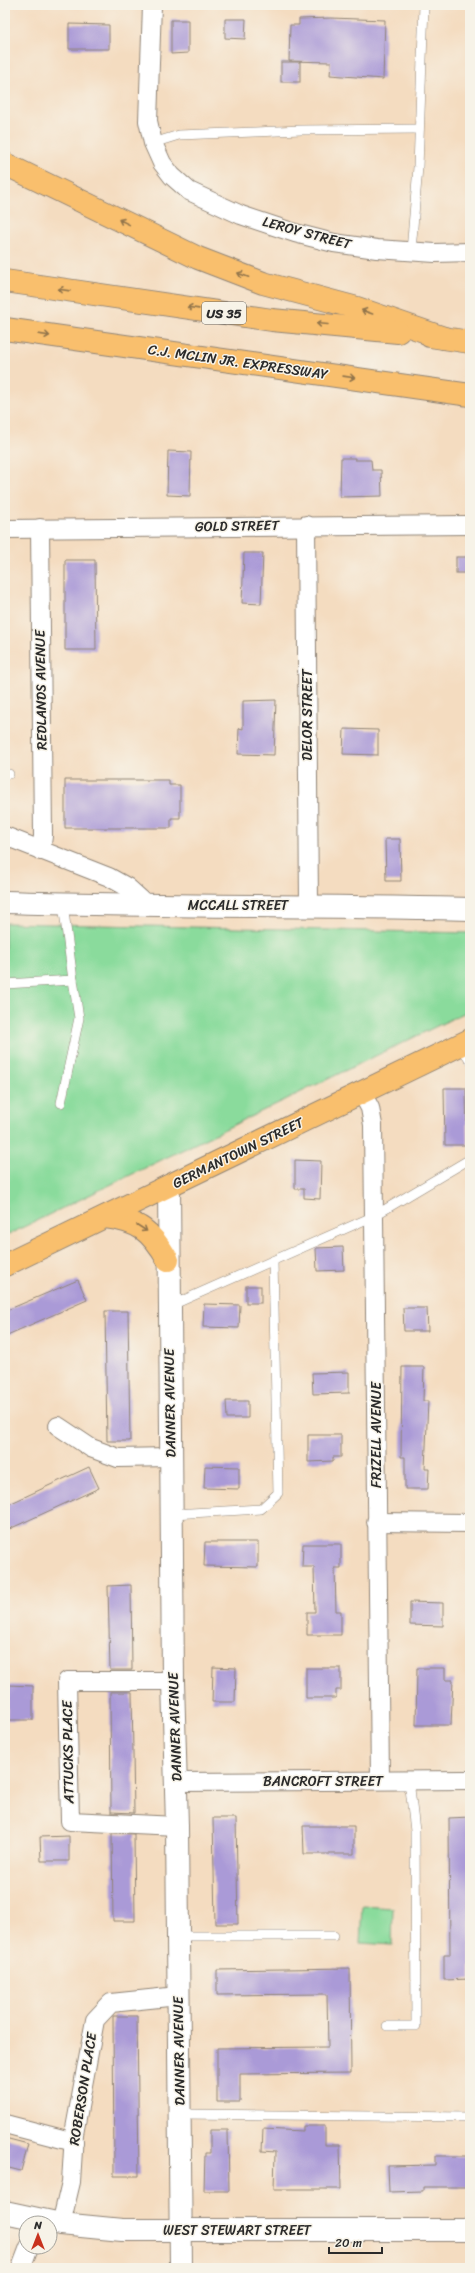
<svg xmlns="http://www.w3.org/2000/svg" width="475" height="2273" font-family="Sriracha,sans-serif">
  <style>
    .green { fill: #8adb9c; stroke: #5a8364 }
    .building { fill: #aa9ad7 }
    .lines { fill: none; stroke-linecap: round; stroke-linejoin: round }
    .service-casing { stroke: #908476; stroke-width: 10 }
    .minor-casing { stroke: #908476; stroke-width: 20 }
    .tertiary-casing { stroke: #908476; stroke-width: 24 }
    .primary-casing { stroke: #908476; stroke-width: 24 }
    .motorway-casing { stroke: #908476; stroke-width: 24 }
    .service { stroke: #fff; stroke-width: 9 }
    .minor { stroke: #fff; stroke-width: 18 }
    .tertiary { stroke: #fff; stroke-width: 22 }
    .primary { stroke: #f9bf6d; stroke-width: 22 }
    .motorway { stroke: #f9bf6d; stroke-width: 22 }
    .oneway { stroke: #92754c }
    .labels { text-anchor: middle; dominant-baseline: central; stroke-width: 3; stroke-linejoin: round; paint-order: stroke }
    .shield { fill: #f7f3e8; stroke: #686764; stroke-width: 1 }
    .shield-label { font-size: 13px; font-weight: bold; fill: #2b2b2b }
    .street-label { font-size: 14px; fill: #2b2b2b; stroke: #f7f3e8 }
  </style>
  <rect width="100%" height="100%" fill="#f7f3e8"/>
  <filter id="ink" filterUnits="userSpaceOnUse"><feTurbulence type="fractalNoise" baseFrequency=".025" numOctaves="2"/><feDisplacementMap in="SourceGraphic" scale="8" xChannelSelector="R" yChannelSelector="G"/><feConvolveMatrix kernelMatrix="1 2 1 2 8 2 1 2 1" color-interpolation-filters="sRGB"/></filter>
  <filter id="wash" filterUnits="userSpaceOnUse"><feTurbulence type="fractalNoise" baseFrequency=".012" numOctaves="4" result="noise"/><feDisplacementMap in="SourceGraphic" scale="16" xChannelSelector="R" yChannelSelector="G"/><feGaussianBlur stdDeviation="0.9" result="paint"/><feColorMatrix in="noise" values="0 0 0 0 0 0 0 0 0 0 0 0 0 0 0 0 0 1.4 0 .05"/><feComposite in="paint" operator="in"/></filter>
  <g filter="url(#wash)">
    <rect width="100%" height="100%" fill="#f4dcc0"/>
    <g class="green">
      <path d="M5 923 470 933V1010L5 1236Z"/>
      <path d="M362 1906 393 1908 392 1945 360 1943Z"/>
    </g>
    <g id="blocks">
      <g class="building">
        <path d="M331 18 385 20 383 79 330 75 331 62 289 61 290 25H299V19Z"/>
        <path d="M225 19H246L245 39 225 38Z"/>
        <path d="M171 20H188V53L171 54Z"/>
        <path d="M69 24 109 25V49H69Z"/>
        <rect x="281" y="62" width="19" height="20"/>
        <path d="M168 451 191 452 190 496 167 495Z"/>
        <path d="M341 458H355V460H371L372 470H381L382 496 340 497Z"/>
        <path d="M244 553H263L261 604 242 603Z"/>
        <rect x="456" y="557" width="14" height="16"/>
        <path d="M65 560H95L96 650H65Z"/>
        <path d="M276 700 274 755 238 754 239 728 243 729V701Z"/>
        <path d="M344 729 378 730V755L343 754Z"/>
        <path d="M65 780H169V785H180V818H171V828H65Z"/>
        <path d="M385 839H400L401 881H386Z"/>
        <path d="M444 1088H466L467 1145H445Z"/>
        <path d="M295 1160 321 1161 320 1199 304 1198V1189H295Z"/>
        <path d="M343 1247 344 1270 317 1271 316 1248Z"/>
        <path d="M78 1280 87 1300 5 1336V1311Z"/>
        <rect x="246" y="1286" width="15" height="17"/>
        <path d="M204 1304 240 1305 239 1328 203 1327Z"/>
        <path d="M403 1308H427L428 1331H404Z"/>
        <path d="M105 1311H128L130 1441H107Z"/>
        <path d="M402 1367H424L423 1401H428L425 1469H429L428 1489H405V1457H401Z"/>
        <path d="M349 1372V1393L313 1394 312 1373Z"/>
        <path d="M226 1401H248V1418H227Z"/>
        <path d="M308 1435H341V1457H333V1461L308 1462Z"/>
        <path d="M205 1466 239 1467V1489L204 1488Z"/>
        <path d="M89 1467 99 1488 5 1531V1506Z"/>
        <path d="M205 1542H258V1567L204 1566Z"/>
        <path d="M303 1544H341V1568H335L336 1611H341V1635H307V1612H315L314 1567H302Z"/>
        <path d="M131 1585 132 1670H110L108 1586Z"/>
        <path d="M410 1602 443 1603V1626L410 1625Z"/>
        <path d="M213 1667 236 1668 235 1702H212Z"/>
        <path d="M306 1668H341V1690H336V1698H306Z"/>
        <path d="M417 1668H445V1680H453L451 1725H416Z"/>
        <path d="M8 1685 33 1686V1720H7Z"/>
        <path d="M110 1692H132L134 1813 111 1812Z"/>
        <path d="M470 1817V1979L444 1980V1955H450L449 1818Z"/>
        <path d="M213 1818H236L238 1924H215Z"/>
        <path d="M303 1826H354V1854H304Z"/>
        <path d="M112 1833 134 1834 135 1921H113Z"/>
        <path d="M69 1836V1861H41L40 1837Z"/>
        <path d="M350 1968 351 2073 240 2074V2102H217V2048L328 2047 327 1994 217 1995V1970Z"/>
        <path d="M113 2016H137L139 2176H114Z"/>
        <path d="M303 2126H325V2145H340L341 2189H274L275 2152 262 2151 263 2129 303 2131Z"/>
        <path d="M210 2130H228L229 2191H204L205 2153H210Z"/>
        <path d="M5 2138 28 2144 21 2171 5 2167Z"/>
        <path d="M435 2156H470V2187H423V2191L389 2192 388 2166 435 2165Z"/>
      </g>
    </g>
  </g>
  <g filter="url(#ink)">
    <use href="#blocks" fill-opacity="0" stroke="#908476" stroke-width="1"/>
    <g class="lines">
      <g class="service-casing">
        <g id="service">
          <path d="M153 143 179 135 301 130 419 129"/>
          <path d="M411 251 418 167 424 5"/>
          <path d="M5 774H9"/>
          <path d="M5 984 73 980 63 904"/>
          <path d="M460 1045 470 1060"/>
          <path d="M61 1103 79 1018 73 980"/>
          <path d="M170 1306 374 1216 470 1159"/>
          <path d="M173 1514 261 1509 278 1493 273 1261"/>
          <path d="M178 1936H334"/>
          <path d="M387 2026H416L415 1831 409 1780"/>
          <path d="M180 2114 470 2117"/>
        </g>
      </g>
      <g class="minor-casing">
        <g id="minor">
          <path d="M152 5 148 121 153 143 162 163 172 176 189 191 241 215 295 233 334 243 377 249 435 253 470 252"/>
          <path d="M306 525 309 905"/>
          <path d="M40 528 43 836 41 851"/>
          <path d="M5 529 470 525"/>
          <path d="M5 836 109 877 127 887 147 905"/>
          <path d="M362 1093 370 1108 373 1125 380 1780"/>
          <path d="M58 1426 91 1448 118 1458 170 1457"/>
          <path d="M376 1522 470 1523"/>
          <path d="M173 1681H67L70 1821 177 1826"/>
          <path d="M177 1782 470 1780"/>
          <path d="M5 2124 74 2142"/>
          <path d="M61 2224 71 2182 74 2134 95 2020 111 2003 178 1996"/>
          <path d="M21 2268 29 2247"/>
        </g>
      </g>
      <g class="tertiary-casing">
        <g id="tertiary">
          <path d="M5 902C160 907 315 905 470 909"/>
          <path d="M169 1186 173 1681 177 1826 181 2268"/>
          <path d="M5 2212 61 2224 122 2230H470"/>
        </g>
      </g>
      <g class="primary-casing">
        <g id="primary">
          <path d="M105 1217C139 1221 151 1231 168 1260"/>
          <path d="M5 1265 470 1040"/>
        </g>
      </g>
      <g class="motorway-casing">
        <g id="motorway">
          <path d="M5 164 198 258 263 283 357 308 444 338"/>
          <path d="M5 281 272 320 398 332"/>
          <path d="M5 329 470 395"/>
          <path d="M430 336 470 342"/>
        </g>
      </g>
      <use href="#service" class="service"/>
      <use href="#minor" class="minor"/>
      <use href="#tertiary" class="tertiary"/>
      <use href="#primary" class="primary"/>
      <use href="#motorway" class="motorway"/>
    </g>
    <defs><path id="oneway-shaft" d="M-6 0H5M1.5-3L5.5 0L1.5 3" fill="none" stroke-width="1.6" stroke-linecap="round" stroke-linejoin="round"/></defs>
    <g class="oneway">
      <use href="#oneway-shaft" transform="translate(124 222) rotate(-154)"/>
      <use href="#oneway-shaft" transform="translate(243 275) rotate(-159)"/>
      <use href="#oneway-shaft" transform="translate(64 290) rotate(-172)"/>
      <use href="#oneway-shaft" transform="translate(193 308) rotate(-172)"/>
      <use href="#oneway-shaft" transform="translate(367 312) rotate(-161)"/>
      <use href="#oneway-shaft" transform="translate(322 324) rotate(-175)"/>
      <use href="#oneway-shaft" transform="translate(44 335) rotate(8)"/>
      <use href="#oneway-shaft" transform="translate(349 377) rotate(8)"/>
      <use href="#oneway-shaft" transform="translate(142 1228) rotate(33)"/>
    </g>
  </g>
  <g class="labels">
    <rect class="shield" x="202" y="302" width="44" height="22" rx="3"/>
    <g class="shield-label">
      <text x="224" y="313">US 35</text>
    </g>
    <g class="street-label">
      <text transform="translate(307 233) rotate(15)">LEROY STREET</text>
      <text transform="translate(238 362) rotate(8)">C.J. MCLIN JR. EXPRESSWAY</text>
      <text transform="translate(237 526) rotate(-1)">GOLD STREET</text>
      <text transform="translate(41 690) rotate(-91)">REDLANDS AVENUE</text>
      <text transform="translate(307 715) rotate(-90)">DELOR STREET</text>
      <text x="238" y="905">MCCALL STREET</text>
      <text transform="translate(238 1153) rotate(-26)">GERMANTOWN STREET</text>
      <text transform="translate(170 1403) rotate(-91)">DANNER AVENUE</text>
      <text transform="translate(376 1435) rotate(-90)">FRIZELL AVENUE</text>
      <text transform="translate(175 1727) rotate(-92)">DANNER AVENUE</text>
      <text transform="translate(68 1752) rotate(-91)">ATTUCKS PLACE</text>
      <text x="323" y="1781">BANCROFT STREET</text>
      <text transform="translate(179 2051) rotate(-91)">DANNER AVENUE</text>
      <text transform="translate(83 2089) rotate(-81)">ROBERSON PLACE</text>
      <text x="237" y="2230">WEST STEWART STREET</text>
    </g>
  </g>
  <rect width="475" height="2273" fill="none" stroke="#f7f3e8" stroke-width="20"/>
  <g transform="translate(38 2235)"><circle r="19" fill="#f7f3e8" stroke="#a5a39c"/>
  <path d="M0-3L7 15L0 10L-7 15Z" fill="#c8321e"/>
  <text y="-6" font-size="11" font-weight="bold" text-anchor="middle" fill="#2b2b2b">N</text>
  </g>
  <path d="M329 2247v6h53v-6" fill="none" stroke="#2b2b2b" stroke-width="2"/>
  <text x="335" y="2247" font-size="12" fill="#2b2b2b" stroke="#f7f3e8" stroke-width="3" paint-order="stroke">20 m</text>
</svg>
